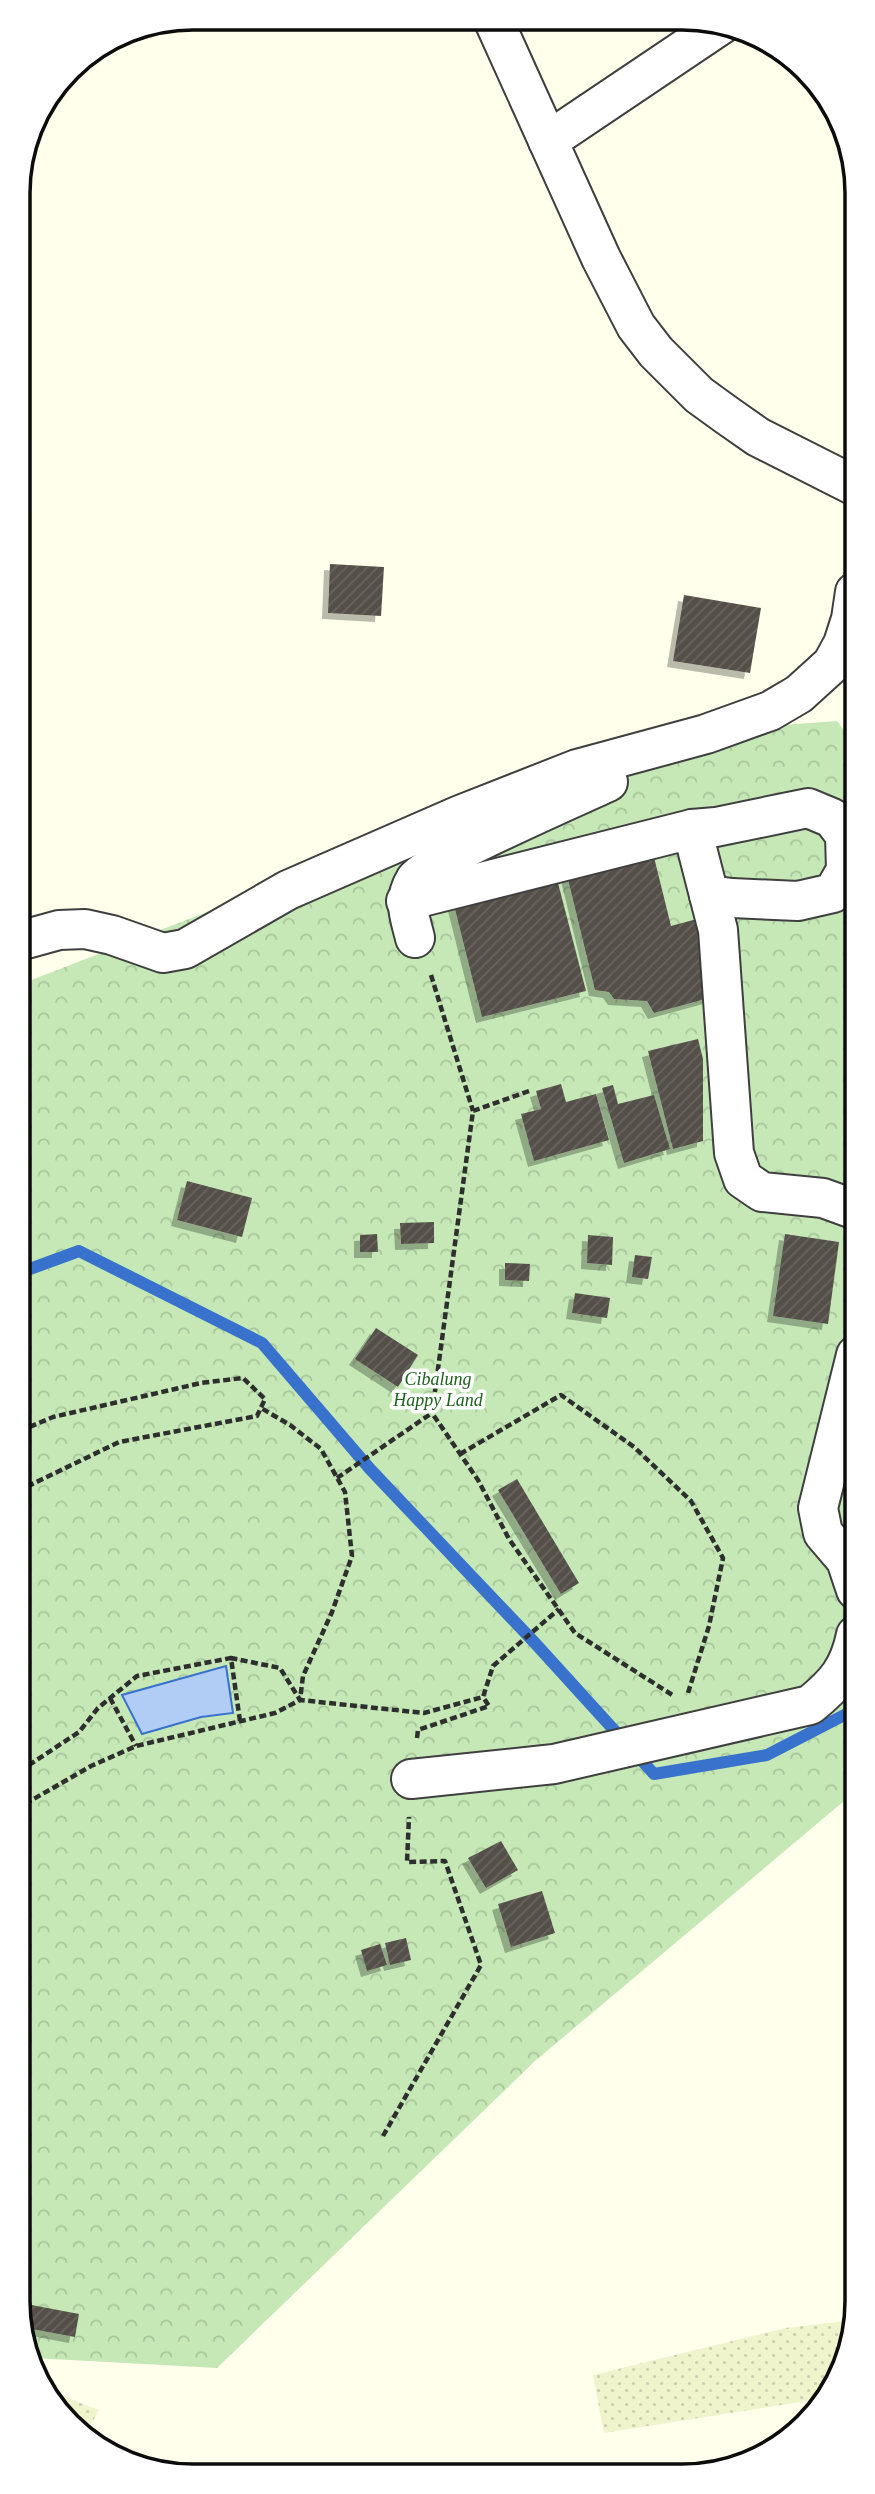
<svg xmlns="http://www.w3.org/2000/svg" width="875" height="2494" font-family="'Times New Roman',serif">
  <style>
    .farmland { fill: url(#farmland-dots) }
    .park { fill: url(#park-crowns) }
    .water { fill: #b1cdf5; stroke: #3972cc; stroke-width: 2 }
    .lines { fill: none; stroke-linecap: round; stroke-linejoin: round }
    .stream { stroke: #3972cc; stroke-width: 12 }
    .building { fill: url(#building-hatch); filter: url(#shadow) }
    .minor-casing { stroke: #3f3f3f; stroke-width: 42 }
    .path { stroke: #2e2e2e; stroke-width: 4.5; stroke-dasharray: 7 3.5; stroke-linecap: butt }
    .minor { stroke: #fff; stroke-width: 38 }
    .labels { text-anchor: middle; dominant-baseline: central; stroke-width: 7; stroke-linejoin: round; paint-order: stroke }
    .park-label { font-size: 18px; font-style: italic; fill: #1d631e; stroke: #fff }
    .rim { fill: none; stroke: #0c0c0c; stroke-width: 3.5 }
  </style>
  <defs>
    <pattern id="farmland-dots" width="8" height="8" patternUnits="userSpaceOnUse" patternTransform="scale(1.75)"><rect width="8" height="8" fill="#eff4cc"/><path d="M2 2h.1M6 6h.1" fill="none" stroke="#ccd0ae" stroke-width="1.8" stroke-linecap="round"/></pattern>
    <pattern id="park-crowns" width="20" height="18" patternUnits="userSpaceOnUse" patternTransform="scale(1.75)"><rect width="20" height="18" fill="#c5e8b6"/><path d="M2 6a3 3 0 1 1 6 0M12 15a3 3 0 1 1 6 0" fill="none" stroke="#a8c69b"/></pattern>
    <pattern id="building-hatch" width="6" height="6" patternUnits="userSpaceOnUse" patternTransform="scale(1.75)"><rect width="6" height="6" fill="#555049"/><path d="M-1 1l2-2M0 6l6-6M5 7l2-2" fill="none" stroke="#68645f"/></pattern>
    <filter id="shadow"><feDropShadow dx="-6" dy="6" stdDeviation="0" flood-color="#0004"/></filter>
  </defs>
  <rect width="100%" height="100%" fill="#ffffeb"/>
  <g class="farmland">
    <path d="M855 2320 844 2368 826 2398 604 2433 593 2375 785 2328Z"/>
    <path d="M50 2391 99 2410 86 2434 69 2425Z"/>
  </g>
  <path class="park" d="M837 721 855 745 856 1791 535 2061 217 2368 33 2358 21 2336 19 988 34 979 357 854 730 729Z"/>
  <path class="water" d="M226 1666 233 1713 201 1717 142 1734 122 1695Z"/>
  <g class="lines">
    <path class="stream" d="M19 1273 79 1251 262 1343 370 1469 534 1642 654 1774 767 1755 856 1709"/>
  </g>
  <g class="building">
    <path d="M330 564 384 567 381 616 328 613Z"/>
    <path d="M684 595 761 608 750 673 673 661Z"/>
    <path d="M651 845 671 926 697 919 709 998 654 1013 647 1001 614 999 609 992 595 990 566 871Z"/>
    <path d="M557 879 586 991 482 1017 454 905Z"/>
    <path d="M698 1039 703 1059V1141L673 1149 648 1051Z"/>
    <path d="M561 1084 566 1102 596 1094 609 1140 534 1161 521 1114 541 1109 536 1091Z"/>
    <path d="M613 1085 618 1104 654 1095 670 1149 624 1163 602 1088Z"/>
    <path d="M187 1181 252 1198 242 1237 177 1220Z"/>
    <path d="M434 1222V1243L401 1244 400 1223Z"/>
    <path d="M377 1234 378 1252H360V1235Z"/>
    <path d="M785 1234 839 1242 828 1324 773 1316Z"/>
    <path d="M588 1235 613 1237 612 1265 587 1263Z"/>
    <path d="M635 1255 652 1257 648 1279 632 1277Z"/>
    <path d="M505 1263 530 1264 529 1281 505 1280Z"/>
    <path d="M575 1293 610 1298 607 1318 572 1313Z"/>
    <path d="M376 1328 418 1355 398 1387 355 1359Z"/>
    <path d="M517 1479 579 1583 561 1594 498 1490Z"/>
    <path d="M501 1841 518 1870 486 1888 468 1858Z"/>
    <path d="M542 1891 555 1933 511 1947 498 1904Z"/>
    <path d="M406 1938 411 1960 390 1965 385 1943Z"/>
    <path d="M380 1944 387 1965 367 1971 361 1950Z"/>
    <path d="M21 2303 79 2314 75 2337 21 2327Z"/>
  </g>
  <g class="lines">
    <g class="minor-casing">
      <g id="minor">
        <path d="M493 19 601 258 636 326 656 352 699 395 728 416 758 437 855 486"/>
        <path d="M548 141 722 24"/>
        <path d="M692 829 718 930 734 1153 743 1179 762 1192 823 1198 856 1210"/>
        <path d="M406 901 692 829 716 827 808 808 832 818 845 835 846 870 833 893 798 901 732 898 709 895"/>
        <path d="M415 938C410 917 402 901 415 880 426 862 578 796 608 782"/>
        <path d="M19 941 59 930 85 929 112 935 163 953 185 949 288 890 460 815 577 769 706 734 770 711 799 694 832 664 843 644 851 619 855 592"/>
        <path d="M856 1355 818 1508 823 1533 846 1560 856 1590"/>
        <path d="M411 1779 554 1764 810 1705C836 1684 849 1669 856 1635"/>
      </g>
    </g>
    <g class="path">
      <path d="M431 975 473 1111"/>
      <path d="M529 1091 473 1111 432 1413 478 1480 509 1539 575 1633 674 1696"/>
      <path d="M20 1431 53 1417 201 1383 243 1378 265 1399 257 1416 119 1442 20 1490"/>
      <path d="M460 1454 561 1395 634 1447 691 1501 723 1558 709 1626 688 1693"/>
      <path d="M337 1478 432 1413"/>
      <path d="M110 1698 136 1746"/>
      <path d="M240 1721 231 1658 280 1668 300 1700 303 1676 332 1612 352 1556 345 1492 321 1449 290 1425 261 1408"/>
      <path d="M417 1738 418 1730 489 1706 483 1697"/>
      <path d="M20 1771 79 1732 98 1708 137 1676 231 1658"/>
      <path d="M20 1813 25 1804 91 1766 136 1746 275 1713 300 1700 424 1713 483 1697 493 1666 559 1609"/>
      <path d="M383 2136 481 1965 445 1861 407 1862 409 1817"/>
    </g>
    <use href="#minor" class="minor"/>
  </g>
  <g class="labels">
    <g class="park-label">
      <text x="438" y="1379">Cibalung<tspan x="438" dy="21">Happy Land</tspan></text>
    </g>
  </g>
  <path d="M0 0H875V2494H0ZM193 30H682A163 163 0 0 1 845 193V2301A163 163 0 0 1 682 2464H193A163 163 0 0 1 30 2301V193A163 163 0 0 1 193 30Z" fill="#fff" fill-rule="evenodd"/>
  <path class="rim" d="M193 30H682A163 163 0 0 1 845 193V2301A163 163 0 0 1 682 2464H193A163 163 0 0 1 30 2301V193A163 163 0 0 1 193 30Z"/>
</svg>
